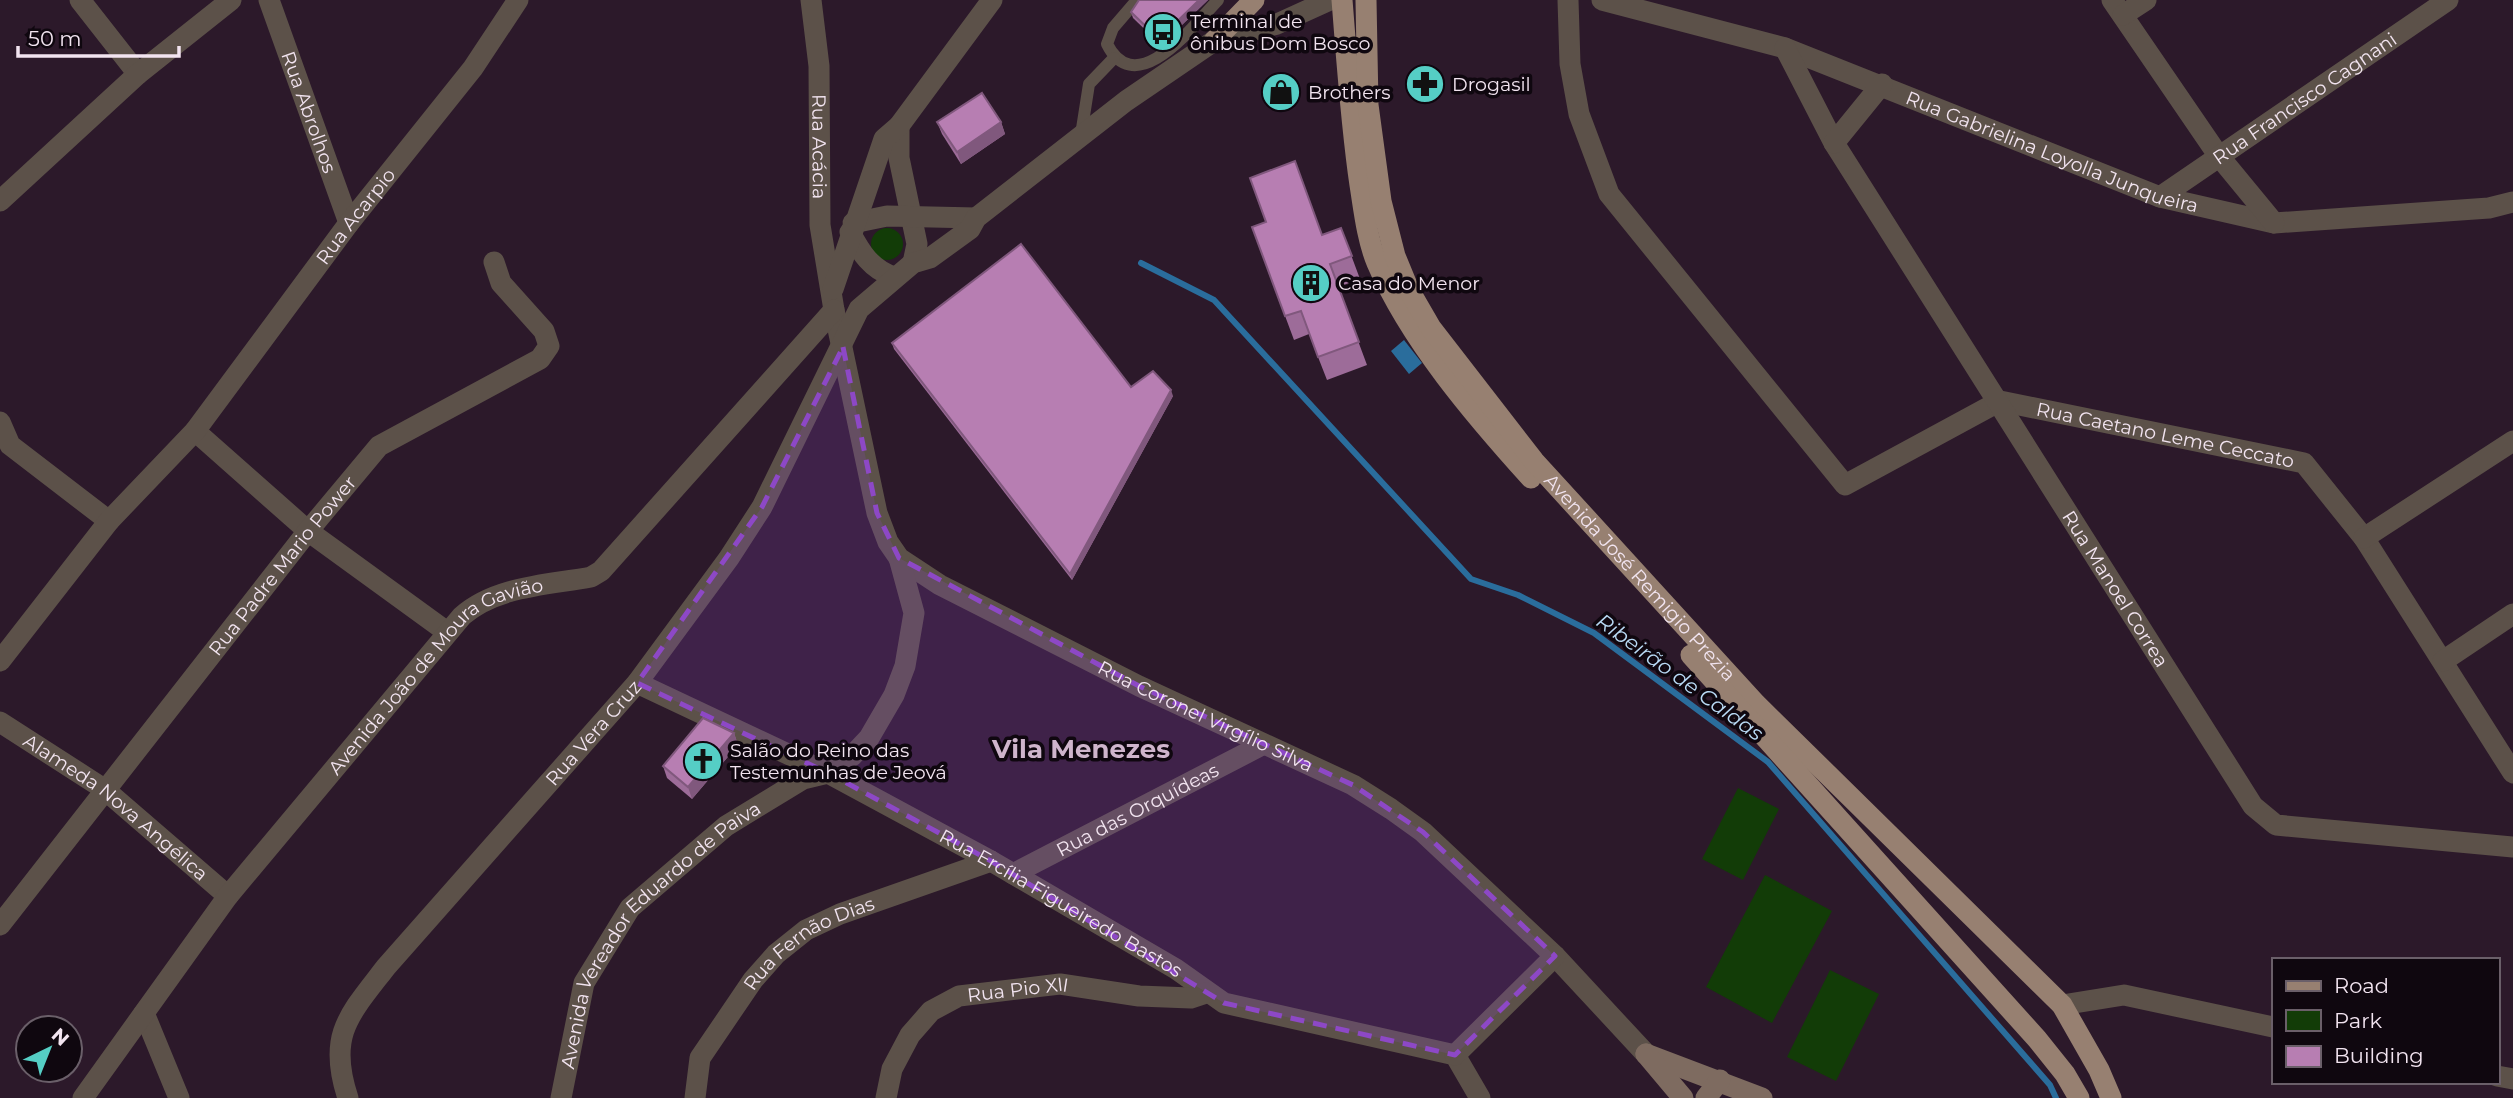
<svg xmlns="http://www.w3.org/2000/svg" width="2513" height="1098" font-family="Montserrat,sans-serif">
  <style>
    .green { fill: #123c07 }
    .water { fill: #2a6d9c }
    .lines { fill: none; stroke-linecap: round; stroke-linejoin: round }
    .stream { stroke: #2a6d9c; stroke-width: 6 }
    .lane { stroke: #5c5149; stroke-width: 12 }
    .street { stroke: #5c5149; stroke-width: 21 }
    .secondary { stroke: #7e6b60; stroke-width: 21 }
    .primary { stroke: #978071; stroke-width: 21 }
    .wall { fill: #9d6c99 }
    .shaded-wall { fill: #80587d }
    .building { fill: #b77eb2; stroke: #80587d; stroke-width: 2 }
    .marked { fill: #8d48c6; fill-opacity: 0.2; stroke: #8d48c6; stroke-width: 5; stroke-dasharray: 14 9; stroke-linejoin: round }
    .labels { text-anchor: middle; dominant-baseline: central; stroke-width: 7; stroke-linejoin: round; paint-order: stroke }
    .poi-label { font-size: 19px; fill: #f2e4f0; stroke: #0f070f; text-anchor: start }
    .street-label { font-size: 19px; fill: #f2e4f0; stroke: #0f070f }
    .water-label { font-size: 21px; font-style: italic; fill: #b8d9f4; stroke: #0f070f }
    .district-label { font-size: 26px; font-weight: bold; fill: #cfb5cc; stroke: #0f070f }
  </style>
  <rect width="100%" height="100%" fill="#2c192a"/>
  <g class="green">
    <circle cx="887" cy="244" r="16"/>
    <path d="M1738 788 1779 809 1743 880 1702 859Z"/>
    <path d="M1765 875 1832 911 1772 1023 1706 987Z"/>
    <path d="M1830 970 1879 994 1836 1081 1787 1057Z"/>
  </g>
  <path class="water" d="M1404 340 1422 363 1409 374 1391 351Z"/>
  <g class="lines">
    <path class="stream" d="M1141 263 1214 300 1471 579 1518 595 1594 633 1768 762 2050 1085 2056 1098"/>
    <g class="lane">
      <path d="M1137 0 1113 28 1107 44C1136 102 1194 25 1218 0"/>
      <path d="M1081 135 1089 84 1114 58"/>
    </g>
    <g class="street">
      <path d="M80 0 138 74"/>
      <path id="s1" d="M269 0 349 223"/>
      <path id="s2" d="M811 0 819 66 820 225 834 310 877 513 888 542 899 558 940 585 1139 686 1353 785 1391 809 1423 832 1555 956 1646 1054"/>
      <path id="s3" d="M1568 0 1570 64 1579 114 1609 194 1845 485 2000 401 2304 463 2364 538 2513 773"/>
      <path id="s4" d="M1602 0 1785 48 2160 197 2274 223 2489 208 2513 202"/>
      <path d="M2112 0 2218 155 2274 223"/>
      <path d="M2123 15 2146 0"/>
      <path id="s5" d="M1785 48 1834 143 2253 806 2276 825 2513 847"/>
      <path d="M899 126V158L917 244 913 263"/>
      <path d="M1834 143 1882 84"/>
      <path id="s6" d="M2160 197 2448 0"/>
      <path d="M0 201 138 74 231 0"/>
      <path d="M853 223 887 216 976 218"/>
      <path d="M850 232C861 253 871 269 894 277"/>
      <path d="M833 289 884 139 899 126 992 0"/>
      <path d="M0 422 10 445 109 521"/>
      <path d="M195 431 308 531 447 632"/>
      <path d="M2364 538 2513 441"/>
      <path id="s7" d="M0 661 109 521 195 431 349 223 473 68 518 0"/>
      <path d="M2443 661 2513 614"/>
      <path id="s8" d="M637 683 828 773 991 861 1176 969 1224 1003 1455 1055 1480 1098"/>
      <path id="s9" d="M0 722 104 789 228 896"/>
      <path id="s10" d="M1013 874 1262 745"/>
      <path id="s11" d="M0 925 308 531 379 446 540 359 549 346 544 331 501 283 494 262"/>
      <path d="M2062 1005 2124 995 2273 1027"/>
      <path d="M144 1013 179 1098"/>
      <path d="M1455 1055 1555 956"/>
      <path d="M2497 1076 2513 1079"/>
      <path id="s12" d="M83 1098 228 896 462 616C496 586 548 585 591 577L601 571 834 310"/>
      <path id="s13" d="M348 1098C327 1035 349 1015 386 967L637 683 729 558 762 507 859 309 913 263 930 258 970 229 976 218 1126 101 1214 41 1277 24 1330 0"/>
      <path id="s14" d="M561 1098 584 983 630 908 726 826 803 779 828 773 852 756 869 738 894 695 905 666 914 613 899 558"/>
      <path id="s15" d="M695 1098 700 1058 753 980 776 954 806 930 840 914 991 861"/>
      <path id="s16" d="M886 1098 892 1069 910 1035 931 1011 959 996 1060 984 1139 996 1191 998 1206 993"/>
    </g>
    <g class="secondary">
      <path d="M1646 1054 1762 1098"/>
      <path d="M1646 1054 1683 1098"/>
      <path d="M1706 1098 1720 1080"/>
    </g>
    <g class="primary">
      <path d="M1342 0C1347 62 1351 124 1360 185 1364 210 1367 239 1377 263 1410 340 1475 416 1531 478"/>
      <path id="s17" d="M1366 0 1368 105 1381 201 1395 256 1409 290 1431 328 1534 461 1756 704 2062 1005 2099 1070 2111 1098"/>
      <path d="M1214 41 1254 0"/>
      <path d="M1691 655 2037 1039 2065 1074 2079 1098"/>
    </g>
  </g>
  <g class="wall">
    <path d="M1139 0H1208L1161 45 1133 18 1131 12Z"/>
    <path d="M937 122H1001L1005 134 961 164 942 134Z"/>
    <path d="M1252 227 1322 235 1341 228 1360 279 1338 287 1367 365 1327 380 1309 334 1294 340Z"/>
    <path d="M892 343 1173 396 1072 580 894 349Z"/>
    <path d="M734 733 738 745 692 799 667 778 663 766Z"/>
  </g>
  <g class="shaded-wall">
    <path d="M1199 0H1208L1161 45 1159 39Z"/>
    <path d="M1001 122 1005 134 961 164 957 152Z"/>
    <path d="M1171 390 1173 396 1072 580 1070 574Z"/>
    <path d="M734 733 738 745 692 799 688 787Z"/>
  </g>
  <g class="building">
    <path d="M1139 0H1199L1159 39 1131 12Z"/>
    <path d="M982 93 1001 122 957 152 937 122Z"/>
    <path d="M1295 161 1322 235 1341 228 1352 256 1330 264 1359 342 1318 357 1301 311 1285 316 1252 227 1266 222 1250 178Z"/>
    <path d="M1021 244 1131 387 1153 371 1171 390 1070 574 892 343Z"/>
    <path d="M703 718 734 733 688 787 663 766Z"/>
  </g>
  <path class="marked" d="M843 347 877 513 899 558 1139 686 1353 785 1423 832 1555 956 1455 1055 1224 1003 991 861 828 773 637 683 762 507Z"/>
  <defs>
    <g id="bus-disc" transform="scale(2.0125)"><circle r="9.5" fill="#55cec5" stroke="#0f070f"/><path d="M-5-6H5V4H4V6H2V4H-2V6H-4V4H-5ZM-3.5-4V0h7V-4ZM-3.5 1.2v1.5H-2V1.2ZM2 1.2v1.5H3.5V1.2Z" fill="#111"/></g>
    <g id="pharmacy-disc" transform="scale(2.0125)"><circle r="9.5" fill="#55cec5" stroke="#0f070f"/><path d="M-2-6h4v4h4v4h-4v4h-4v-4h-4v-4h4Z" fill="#111"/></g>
    <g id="shop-disc" transform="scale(2.0125)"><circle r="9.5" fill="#55cec5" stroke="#0f070f"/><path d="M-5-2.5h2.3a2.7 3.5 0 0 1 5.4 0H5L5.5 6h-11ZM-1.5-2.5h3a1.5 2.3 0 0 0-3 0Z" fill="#111"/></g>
    <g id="building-disc" transform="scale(2.0125)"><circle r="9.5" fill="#55cec5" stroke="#0f070f"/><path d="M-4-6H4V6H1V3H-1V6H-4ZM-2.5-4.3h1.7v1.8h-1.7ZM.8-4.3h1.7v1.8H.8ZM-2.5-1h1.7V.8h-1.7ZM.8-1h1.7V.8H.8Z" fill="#111"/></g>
    <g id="church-disc" transform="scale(2.0125)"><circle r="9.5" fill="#55cec5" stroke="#0f070f"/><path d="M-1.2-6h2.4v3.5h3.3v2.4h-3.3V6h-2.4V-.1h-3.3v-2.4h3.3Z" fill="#111"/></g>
  </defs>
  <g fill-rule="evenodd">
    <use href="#bus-disc" x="1163" y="32"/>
    <use href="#pharmacy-disc" x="1425" y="84"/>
    <use href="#shop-disc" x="1281" y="92"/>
    <use href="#building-disc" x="1311" y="283"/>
    <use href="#church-disc" x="703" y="761"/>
  </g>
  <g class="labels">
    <g class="poi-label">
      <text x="1190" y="21">Terminal de<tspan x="1190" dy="22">ônibus Dom Bosco</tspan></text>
      <text x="1452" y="84">Drogasil</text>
      <text x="1308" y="92">Brothers</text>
      <text x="1338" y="283">Casa do Menor</text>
      <text x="730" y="750">Salão do Reino das<tspan x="730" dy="22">Testemunhas de Jeová</tspan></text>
    </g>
    <g class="street-label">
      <text stroke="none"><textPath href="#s6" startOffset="175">Rua Francisco Cagnani</textPath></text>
      <text stroke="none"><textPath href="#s1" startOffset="119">Rua Abrolhos</textPath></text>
      <text stroke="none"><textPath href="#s2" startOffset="147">Rua Acácia</textPath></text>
      <text stroke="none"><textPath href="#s4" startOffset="476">Rua Gabrielina Loyolla Junqueira</textPath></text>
      <text stroke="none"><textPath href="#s7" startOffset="570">Rua Acarpio</textPath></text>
      <text stroke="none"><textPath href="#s3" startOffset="920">Rua Caetano Leme Ceccato</textPath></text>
      <text stroke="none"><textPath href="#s11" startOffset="457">Rua Padre Mario Power</textPath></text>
      <text stroke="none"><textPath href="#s17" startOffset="665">Avenida José Remigio Prezia</textPath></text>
      <text stroke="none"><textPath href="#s5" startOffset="634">Rua Manoel Correa</textPath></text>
      <text stroke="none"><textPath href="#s12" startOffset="556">Avenida João de Moura Gavião</textPath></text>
      <text stroke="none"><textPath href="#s2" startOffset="915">Rua Coronel Virgílio Silva</textPath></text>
      <text stroke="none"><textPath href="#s13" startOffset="458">Rua Vera Cruz</textPath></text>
      <text stroke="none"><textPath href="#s9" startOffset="144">Alameda Nova Angélica</textPath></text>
      <text stroke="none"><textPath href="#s10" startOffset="140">Rua das Orquídeas</textPath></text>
      <text stroke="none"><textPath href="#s8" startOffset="478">Rua Ercília Figueiredo Bastos</textPath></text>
      <text stroke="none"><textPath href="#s14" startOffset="200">Avenida Vereador Eduardo de Paiva</textPath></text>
      <text stroke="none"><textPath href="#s15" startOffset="203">Rua Fernão Dias</textPath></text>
      <text stroke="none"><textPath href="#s16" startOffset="191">Rua Pio XII</textPath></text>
    </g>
    <g class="water-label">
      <text transform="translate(1680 677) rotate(36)">Ribeirão de Caldas</text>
    </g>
    <g class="district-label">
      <text x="1081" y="749">Vila Menezes</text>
    </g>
  </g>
  <rect x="2272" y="958" width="228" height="126" fill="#0f070f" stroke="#6a5f69" stroke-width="2"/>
  <rect x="2286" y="981" width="35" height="10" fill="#978071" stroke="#6a5f69" stroke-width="2"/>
  <text x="2334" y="993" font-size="21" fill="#f2e4f0">Road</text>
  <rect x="2286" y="1010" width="35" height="21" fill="#123c07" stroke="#6a5f69" stroke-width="2"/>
  <text x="2334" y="1028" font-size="21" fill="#f2e4f0">Park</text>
  <rect x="2286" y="1046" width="35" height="21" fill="#b77eb2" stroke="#6a5f69" stroke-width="2"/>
  <text x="2334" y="1063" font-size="21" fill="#f2e4f0">Building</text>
  <g transform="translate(49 1049) rotate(43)"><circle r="33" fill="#0f070f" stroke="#6a5f69" stroke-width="2"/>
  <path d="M0-5L12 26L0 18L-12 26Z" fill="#55cec5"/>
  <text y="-10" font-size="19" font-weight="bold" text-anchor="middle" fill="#f2e4f0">N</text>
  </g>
  <path d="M18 46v10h161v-10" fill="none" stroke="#f2e4f0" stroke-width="3.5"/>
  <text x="28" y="46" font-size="21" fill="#f2e4f0" stroke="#0f070f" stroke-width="5" paint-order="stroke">50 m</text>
</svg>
